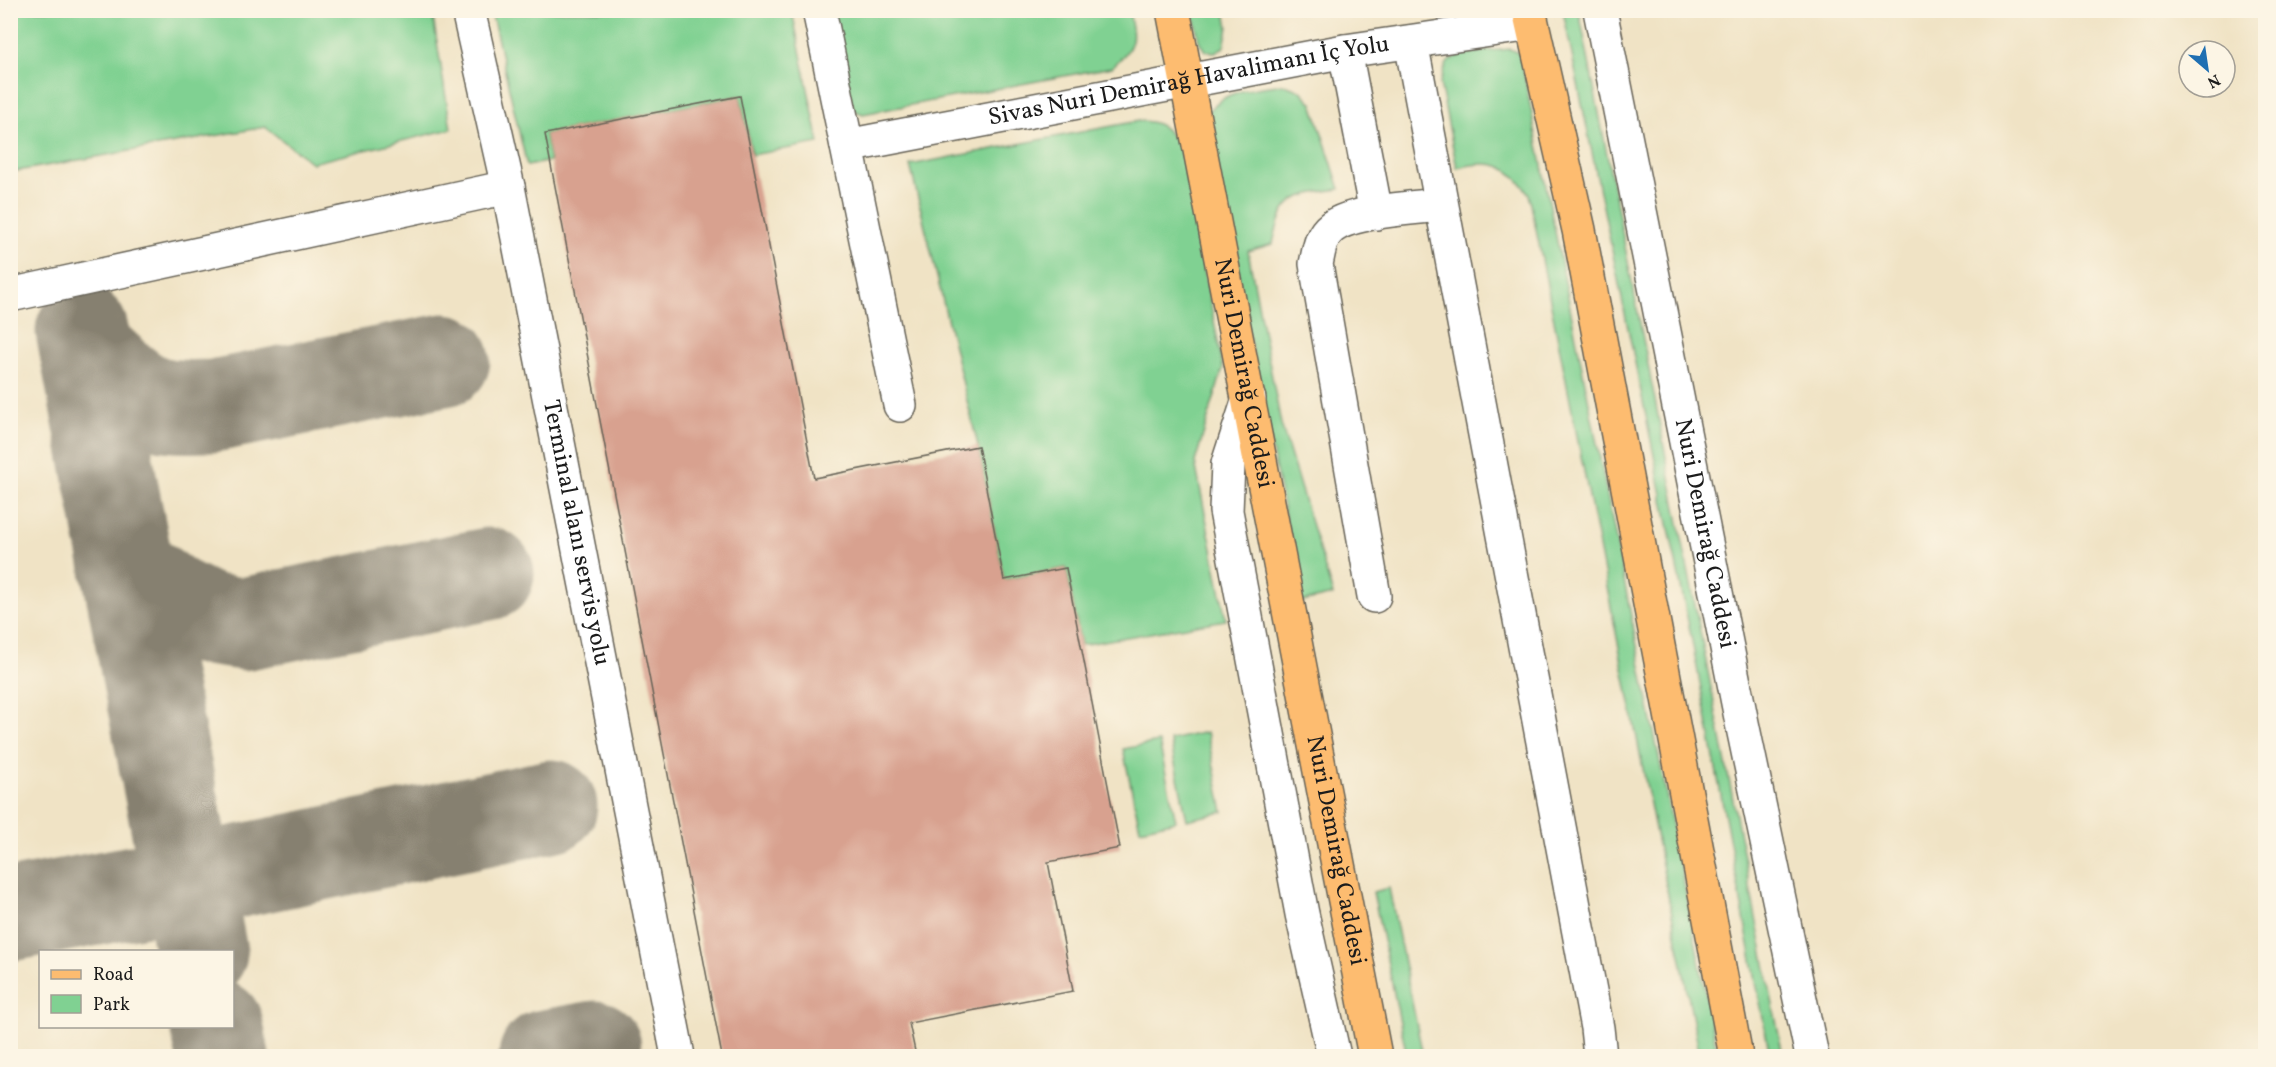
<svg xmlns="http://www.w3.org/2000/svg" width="2276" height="1067" font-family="Vollkorn,serif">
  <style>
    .green { fill: #80d192; stroke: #4e7657; stroke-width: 1.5 }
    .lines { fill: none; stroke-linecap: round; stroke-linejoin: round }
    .taxiway { stroke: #868070; stroke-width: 93 }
    .building { fill: #d8a18f }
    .minor-casing { stroke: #666257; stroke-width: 36 }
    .major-casing { stroke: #666257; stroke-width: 36 }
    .minor { stroke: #fff; stroke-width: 33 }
    .major { stroke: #fdbc70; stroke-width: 33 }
    .labels { text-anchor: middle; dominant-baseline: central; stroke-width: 5; stroke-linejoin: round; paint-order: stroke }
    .street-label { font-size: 24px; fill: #1c1c1c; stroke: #fcf5e5 }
  </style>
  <rect width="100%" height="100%" fill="#fcf5e5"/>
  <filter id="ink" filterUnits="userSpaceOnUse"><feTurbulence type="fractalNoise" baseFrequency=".0167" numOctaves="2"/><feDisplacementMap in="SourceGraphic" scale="12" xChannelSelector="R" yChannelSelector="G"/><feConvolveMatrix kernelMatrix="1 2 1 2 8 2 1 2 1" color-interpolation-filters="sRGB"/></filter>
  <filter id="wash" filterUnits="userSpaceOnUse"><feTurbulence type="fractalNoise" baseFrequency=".008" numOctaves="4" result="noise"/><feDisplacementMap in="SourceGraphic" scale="24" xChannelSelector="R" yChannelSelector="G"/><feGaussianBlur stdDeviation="1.35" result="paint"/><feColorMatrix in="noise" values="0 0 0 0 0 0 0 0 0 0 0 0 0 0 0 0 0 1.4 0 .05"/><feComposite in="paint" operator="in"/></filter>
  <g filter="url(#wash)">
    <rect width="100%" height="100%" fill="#f0e3c5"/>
    <g class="green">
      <path d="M11 10 432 11 451 129 312 163 265 127 11 172Z"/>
      <path d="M491 11H792L819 143 752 155 740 96 545 134 550 161 527 166Z"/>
      <path d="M832 11H1129C1135 41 1136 45 1112 67L863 114 853 110Z"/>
      <path d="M1193 11H1225L1228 27 1224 47 1215 52 1205 51 1199 41Z"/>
      <path d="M1563 11H1579L1783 1056H1770L1692 641Z"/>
      <path d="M1510 49 1520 54 1718 1056H1700L1529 194C1508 163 1492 159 1457 168L1440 83C1442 77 1444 66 1449 61 1459 52 1496 50 1510 49Z"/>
      <path d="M1282 84 1301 91 1312 103 1340 189C1295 196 1283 195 1273 244L1248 251 1281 424 1333 595 1302 602 1206 117C1219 89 1256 89 1282 84Z"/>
      <path d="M1138 121C1161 121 1166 128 1180 145L1223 368 1195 462 1226 620 1081 645 1066 568 1004 580 978 446 910 165Z"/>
      <path d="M1207 732 1223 812 1187 820 1170 740Z"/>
      <path d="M1159 742 1176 821 1140 829 1123 749Z"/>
      <path d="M1389 888 1423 1056H1407L1373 892Z"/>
    </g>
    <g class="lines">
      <g class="taxiway">
        <path d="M82 331 201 952"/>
        <path d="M86 351C105 367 125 390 148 400 168 409 192 406 213 406L444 360"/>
        <path d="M127 569 171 601 207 619 243 624 488 574"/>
        <path d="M10 915 187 882 551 806"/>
        <path d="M217 1026 223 1056"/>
        <path d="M545 1056 595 1047"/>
      </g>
    </g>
    <g id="blocks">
      <path class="building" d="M740 96 814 478 978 446 1004 580 1066 568 1120 848 1048 862 1073 991 909 1023 916 1056H722L545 134Z"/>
    </g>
  </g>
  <g filter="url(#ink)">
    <use href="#blocks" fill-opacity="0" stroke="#666257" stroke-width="1.5"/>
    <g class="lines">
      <g class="minor-casing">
        <g id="minor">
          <path id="s1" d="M468 10 508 187 678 1056"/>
          <path d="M819 10 900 405"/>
          <path id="s2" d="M1600 10 1742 723 1812 1056"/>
          <path d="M1411 42 1597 1028 1600 1056"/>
          <path d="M1345 51 1376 213"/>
          <path id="s3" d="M847 146 1345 51 1531 24"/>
          <path d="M10 295 508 187"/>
          <path d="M1249 399 1228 464 1226 511 1302 914 1334 1056"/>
          <path d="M1374 596 1316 264C1319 251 1320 236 1332 227 1353 211 1413 208 1440 205"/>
        </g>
      </g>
      <g class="major-casing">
        <g id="major">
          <path id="s4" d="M1173 10 1375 1056"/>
          <path d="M1529 10 1579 230 1736 1056"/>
        </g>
      </g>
      <use href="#minor" class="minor"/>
      <use href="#major" class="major"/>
    </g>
  </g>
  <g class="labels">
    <g class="street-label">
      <text stroke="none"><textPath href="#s3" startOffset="348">Sivas Nuri Demirağ Havalimanı İç Yolu</textPath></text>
      <text stroke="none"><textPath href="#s4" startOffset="370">Nuri Demirağ Caddesi</textPath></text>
      <text stroke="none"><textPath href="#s1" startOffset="534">Terminal alanı servis yolu</textPath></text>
      <text stroke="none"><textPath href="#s2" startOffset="534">Nuri Demirağ Caddesi</textPath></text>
      <text stroke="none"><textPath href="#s4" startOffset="856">Nuri Demirağ Caddesi</textPath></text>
    </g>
  </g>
  <rect width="2276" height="1067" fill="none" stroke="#fcf5e5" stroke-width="36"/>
  <rect x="39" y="950" width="195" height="78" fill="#fcf5e5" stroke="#a29e95" stroke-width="1.5"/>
  <rect x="51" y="970" width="30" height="9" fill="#fdbc70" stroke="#a29e95" stroke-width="1.5"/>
  <text x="93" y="980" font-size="18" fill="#1c1c1c">Road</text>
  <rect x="51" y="995" width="30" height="18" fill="#80d192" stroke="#a29e95" stroke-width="1.5"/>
  <text x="93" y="1010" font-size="18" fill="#1c1c1c">Park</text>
  <g transform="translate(2207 69) rotate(151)"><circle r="28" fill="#fcf5e5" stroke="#a29e95" stroke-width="1.5"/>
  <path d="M0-4.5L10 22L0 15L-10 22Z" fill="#1f6fb2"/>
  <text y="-9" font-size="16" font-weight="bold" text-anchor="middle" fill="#1c1c1c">N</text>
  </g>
</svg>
